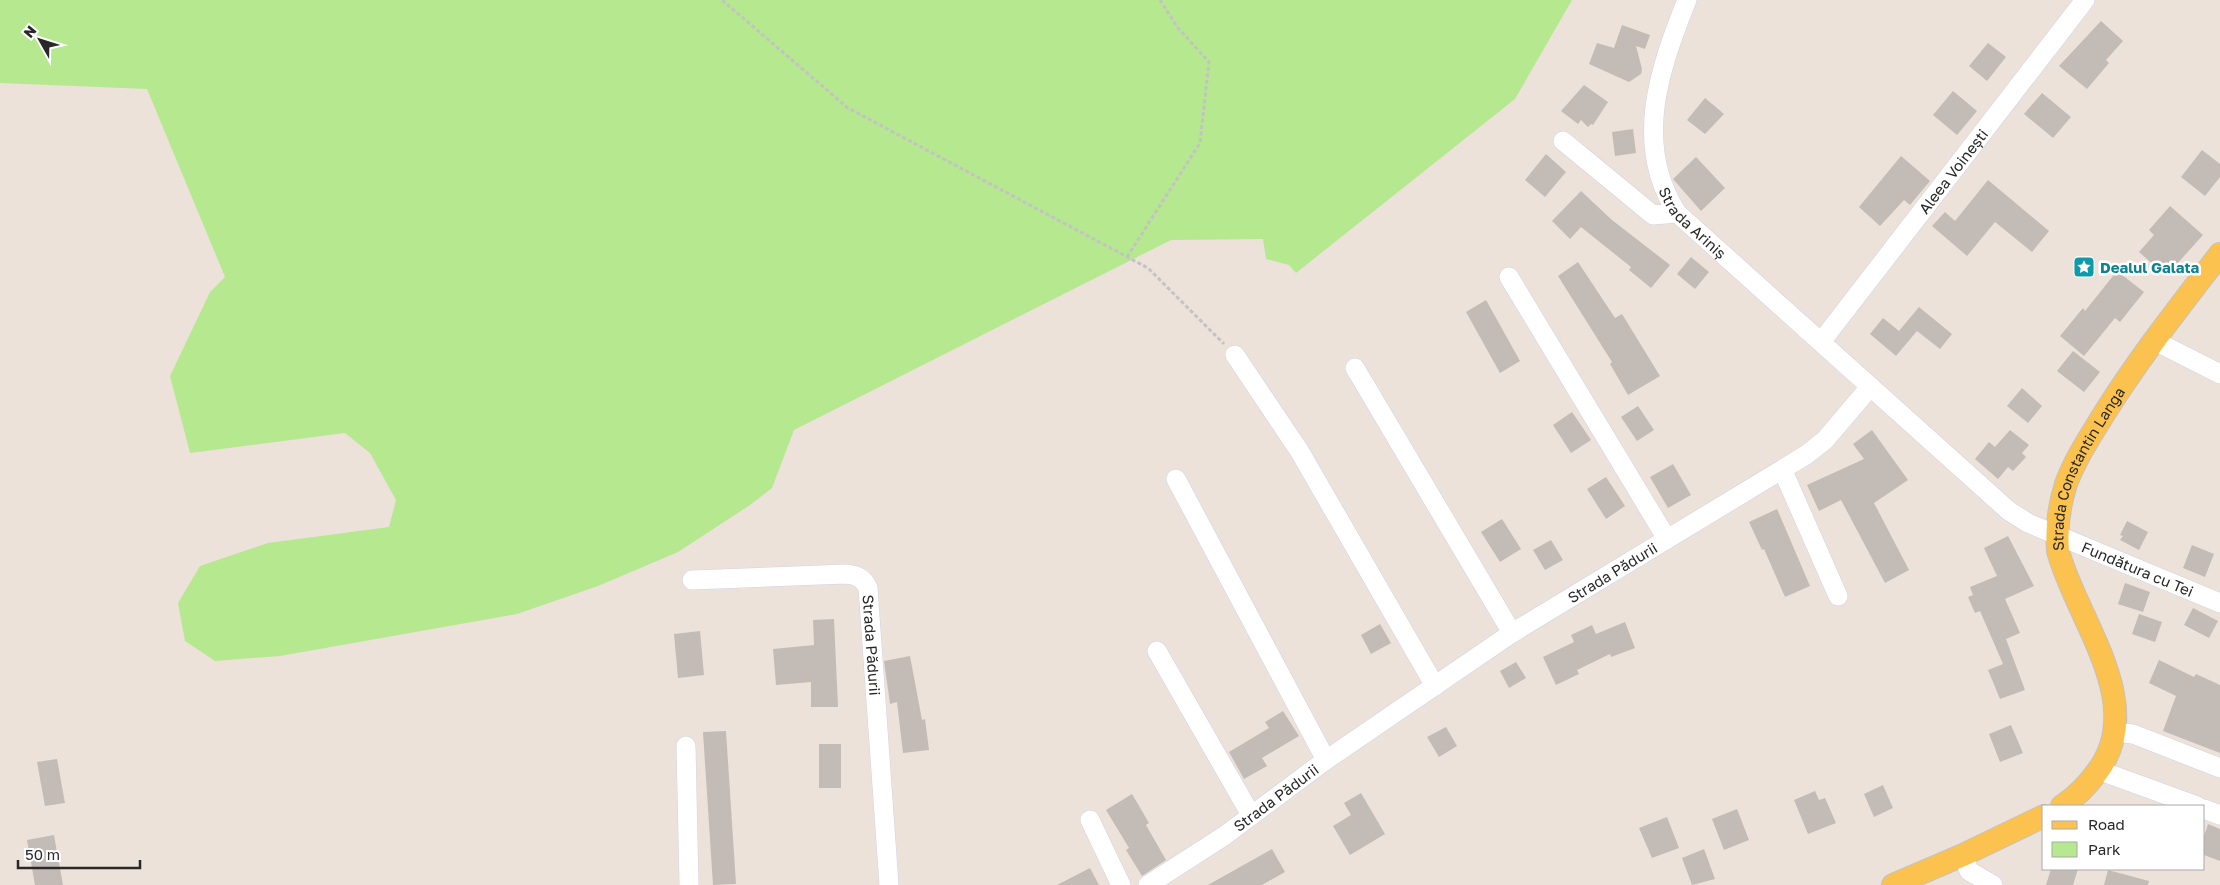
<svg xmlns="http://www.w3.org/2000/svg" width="2220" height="885" font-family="'Golos Text',sans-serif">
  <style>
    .green { fill: #b6e890 }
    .building { fill: #c3bcb6 }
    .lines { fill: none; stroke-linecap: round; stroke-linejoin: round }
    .minor-casing { stroke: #ced4e3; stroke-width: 20 }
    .major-casing { stroke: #c3c3c3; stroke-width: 24 }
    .path { stroke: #c3c3c3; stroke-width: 3; stroke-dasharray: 4 2.5; stroke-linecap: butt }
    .minor { stroke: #fff; stroke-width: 19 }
    .major { stroke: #fbc24f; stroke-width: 22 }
    .labels { text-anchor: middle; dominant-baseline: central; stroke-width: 5; stroke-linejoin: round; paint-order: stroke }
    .street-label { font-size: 15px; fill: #282828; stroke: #fff }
    .culture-label { font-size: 15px; font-weight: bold; fill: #0d838f; stroke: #fff; text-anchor: start }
  </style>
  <rect width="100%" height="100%" fill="#ece2d9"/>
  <path class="green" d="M0 0H1572L1515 99 1296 273 1289 265 1266 259 1263 239 1171 240 794 430 772 488 750 505 678 552 598 586 517 614 280 656 215 661 185 641 178 603 200 566 268 543 389 527 396 500 370 453 345 433 190 453 170 376 210 292 225 277 147 89 0 83Z"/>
  <g class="building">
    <path d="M2101 21 2123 41 2106 60 2109 63 2087 89 2059 66Z"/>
    <path d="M1622 25 1650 35 1645 49 1636 46 1642 69 1641 74 1629 82 1589 64 1597 43 1614 48Z"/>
    <path d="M1988 43 2006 57 1987 81 1969 66Z"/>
    <path d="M1584 85 1608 102 1593 125 1591 124 1588 127 1581 120 1578 124 1561 111Z"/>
    <path d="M1953 91 1977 111 1957 135 1933 115Z"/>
    <path d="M2042 93 2071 117 2053 138 2024 114Z"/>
    <path d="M1705 98 1724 114 1705 134 1687 120Z"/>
    <path d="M1633 129 1636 153 1615 156 1612 132Z"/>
    <path d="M2202 150 2220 164V177L2205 196 2181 177Z"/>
    <path d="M1546 154 1566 172 1545 197 1525 180Z"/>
    <path d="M1901 156 1930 181 1910 205 1904 200 1880 226 1859 207Z"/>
    <path d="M1696 157 1725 188 1701 211 1673 179Z"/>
    <path d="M1988 180 2049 231 2032 252 1995 222 1967 256 1932 226 1945 212 1955 221Z"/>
    <path d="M1581 191 1612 220 1670 265 1651 288 1629 270 1631 267 1581 227 1570 239 1552 221Z"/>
    <path d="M2170 206 2203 235 2166 276 2139 252 2154 235 2149 230Z"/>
    <path d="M1691 257 1709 272 1695 289 1677 274Z"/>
    <path d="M1578 262 1615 318 1622 314 1660 376 1628 395 1610 364 1612 362 1558 276Z"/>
    <path d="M2117 271 2144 292 2120 322 2115 318 2084 356 2060 336 2083 308 2085 311Z"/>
    <path d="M1486 300 1520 361 1500 373 1466 312Z"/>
    <path d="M1919 307 1952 334 1940 349 1917 331 1896 356 1870 334 1883 318 1899 331Z"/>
    <path d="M2073 351 2100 372 2084 392 2057 371Z"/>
    <path d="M2022 388 2042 406 2028 423 2007 406Z"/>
    <path d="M1638 406 1654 430 1637 441 1621 417Z"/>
    <path d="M1572 412 1591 440 1571 453 1553 425Z"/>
    <path d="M1872 430 1908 480 1874 503 1909 570 1885 583 1841 500 1819 511 1807 485 1864 459 1853 444Z"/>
    <path d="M2010 430 2029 445 2022 453 2026 457 2013 471 2008 467 1998 479 1975 459 1989 442 1995 447Z"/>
    <path d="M1673 464 1691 495 1668 508 1650 477Z"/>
    <path d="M1606 477 1625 506 1606 519 1587 489Z"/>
    <path d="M1777 509 1810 586 1785 597 1764 549 1762 550 1749 522Z"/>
    <path d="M1502 519 1521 549 1500 562 1481 532Z"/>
    <path d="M2127 521 2148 532 2139 550 2120 540 2123 536 2120 535Z"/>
    <path d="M2008 536 2034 586 2005 599 2020 633 2006 639 2025 690 2000 699 1988 670 2003 664 1980 611 1975 613 1968 597 1973 595 1970 587 1997 576 1984 548Z"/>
    <path d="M1551 540 1563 560 1545 570 1533 550Z"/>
    <path d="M2192 545 2214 554 2205 577 2183 568Z"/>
    <path d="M2125 583 2150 592 2143 612 2118 604Z"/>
    <path d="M2193 608 2218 621 2209 638 2184 625Z"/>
    <path d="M2139 614 2162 622 2155 642 2132 634Z"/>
    <path d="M834 619 838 707H811V682L776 685 773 649 814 645 813 620Z"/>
    <path d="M1625 622 1635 648 1611 657 1610 654 1577 670 1579 674 1556 685 1543 657 1574 642 1571 635 1592 625 1596 634Z"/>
    <path d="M1380 624 1391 643 1371 654 1361 635Z"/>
    <path d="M700 631 704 675 678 678 674 634Z"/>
    <path d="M910 656 922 720 925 719 929 750 903 753 897 702 890 704 884 661Z"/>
    <path d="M2159 660 2194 677 2196 674 2220 685V753L2163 731 2176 696 2149 683Z"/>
    <path d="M1516 662 1526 678 1509 688 1500 671Z"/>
    <path d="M1283 711 1299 736 1262 758 1267 766 1244 779 1229 752 1269 728 1265 722Z"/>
    <path d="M2011 725 2023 753 2000 762 1989 734Z"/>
    <path d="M1446 727 1457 746 1439 757 1427 737Z"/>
    <path d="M726 731 736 884 713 885 703 732Z"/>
    <rect x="819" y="744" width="22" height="44"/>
    <path d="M57 759 65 803 45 806 37 762Z"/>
    <path d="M1883 785 1893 808 1874 817 1864 794Z"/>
    <path d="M1815 791 1819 800 1825 798 1836 823 1808 834 1794 800Z"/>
    <path d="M1361 793 1385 834 1350 855 1333 826 1351 815 1344 803Z"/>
    <path d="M1132 794 1149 823 1146 825 1166 860 1142 876 1126 850 1129 848 1106 810Z"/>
    <path d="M1737 809 1749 840 1724 850 1712 819Z"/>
    <path d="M1667 817 1679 848 1652 858 1639 828Z"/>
    <path d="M2208 824 2220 829V861L2204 855V836Z"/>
    <path d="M54 835 63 885H35L27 840Z"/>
    <path d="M1272 849 1285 872 1262 885H1208Z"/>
    <path d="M1704 849 1715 879 1692 885 1682 858Z"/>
    <path d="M1090 868 1099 885H1057Z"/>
    <path d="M2051 869H2078L2073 885H2046Z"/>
    <path d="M2108 870 2149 881 2148 885H2104Z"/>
  </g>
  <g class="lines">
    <g class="minor-casing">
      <g id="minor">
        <path id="s1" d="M1687 0C1659 70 1633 144 1677 213L2009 511 2028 523 2220 603"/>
        <path d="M1563 141 1653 215 1677 213"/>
        <path d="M1509 277 1667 539"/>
        <path d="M2155 341 2220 374"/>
        <path id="s2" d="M1821 342 2085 0"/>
        <path d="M1235 355 1300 452 1435 686"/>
        <path d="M1355 368 1512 633"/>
        <path d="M1783 471 1838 596"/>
        <path d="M1176 479 1326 760"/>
        <path id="s3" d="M692 580 845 574C856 575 863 577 868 588L889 885"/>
        <path d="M1157 651 1251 815"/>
        <path d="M2115 732 2133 734 2220 768"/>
        <path d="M686 746 689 885"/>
        <path d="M2100 768 2109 774 2197 806"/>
        <path d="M2204 809 2220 815"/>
        <path d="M1090 820 1121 885"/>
        <path d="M1963 855 1969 871 1993 885"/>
        <path id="s4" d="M1148 885 1224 836 1326 760 1512 633 1806 455 1825 440 1870 387"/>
      </g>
    </g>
    <g class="major-casing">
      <g id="major">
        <path id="s5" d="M2062 806C2076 797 2087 786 2097 772 2149 704 2076 619 2058 551 2056 528 2059 506 2066 484 2075 459 2090 437 2104 414 2139 358 2180 306 2220 254"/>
        <path d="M1893 885 1963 855 2044 816"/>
      </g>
    </g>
    <g class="path">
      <path d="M722 0 848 108 1148 268 1224 344"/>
      <path d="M1127 257 1200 143 1209 62 1178 28 1160 0"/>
    </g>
    <use href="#minor" class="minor"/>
    <use href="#major" class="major"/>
  </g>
  <defs>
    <g id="sight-square" transform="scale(1.125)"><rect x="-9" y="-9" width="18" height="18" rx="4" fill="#0f9aa8" stroke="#fff"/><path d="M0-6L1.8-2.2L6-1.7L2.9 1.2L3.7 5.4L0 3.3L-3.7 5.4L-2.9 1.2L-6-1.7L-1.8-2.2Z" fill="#fff"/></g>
  </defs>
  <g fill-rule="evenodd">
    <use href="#sight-square" x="2084" y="267"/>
  </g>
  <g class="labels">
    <g class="street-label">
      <text stroke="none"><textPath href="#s2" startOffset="216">Aleea Voinești</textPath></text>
      <text stroke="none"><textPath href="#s1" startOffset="240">Strada Ariniș</textPath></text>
      <text stroke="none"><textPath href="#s5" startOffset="374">Strada Constantin Langa</textPath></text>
      <text stroke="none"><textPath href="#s1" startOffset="810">Fundătura cu Tei</textPath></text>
      <text stroke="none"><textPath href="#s4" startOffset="560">Strada Pădurii</textPath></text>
      <text stroke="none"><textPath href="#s3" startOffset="239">Strada Pădurii</textPath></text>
      <text stroke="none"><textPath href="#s4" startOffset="155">Strada Pădurii</textPath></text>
    </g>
    <g class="culture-label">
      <text x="2100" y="267">Dealul Galata</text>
    </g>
  </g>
  <rect x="2042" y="805" width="162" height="65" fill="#ffffff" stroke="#a9a9a9"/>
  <rect x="2052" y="821" width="25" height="8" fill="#fbc24f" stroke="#a9a9a9"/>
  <text x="2088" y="830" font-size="15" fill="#282828">Road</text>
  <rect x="2052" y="842" width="25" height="15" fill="#b6e890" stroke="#a9a9a9"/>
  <text x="2088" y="855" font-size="15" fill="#282828">Park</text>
  <g transform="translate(40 40) rotate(309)" stroke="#ffffff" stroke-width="4" paint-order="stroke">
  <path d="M0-4L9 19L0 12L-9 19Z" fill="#282828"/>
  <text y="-8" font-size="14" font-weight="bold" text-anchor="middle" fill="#282828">N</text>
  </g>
  <path d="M18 860v8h122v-8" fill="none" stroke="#282828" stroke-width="2.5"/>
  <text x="25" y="860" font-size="15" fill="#282828" stroke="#ffffff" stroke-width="4" paint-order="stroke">50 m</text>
</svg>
